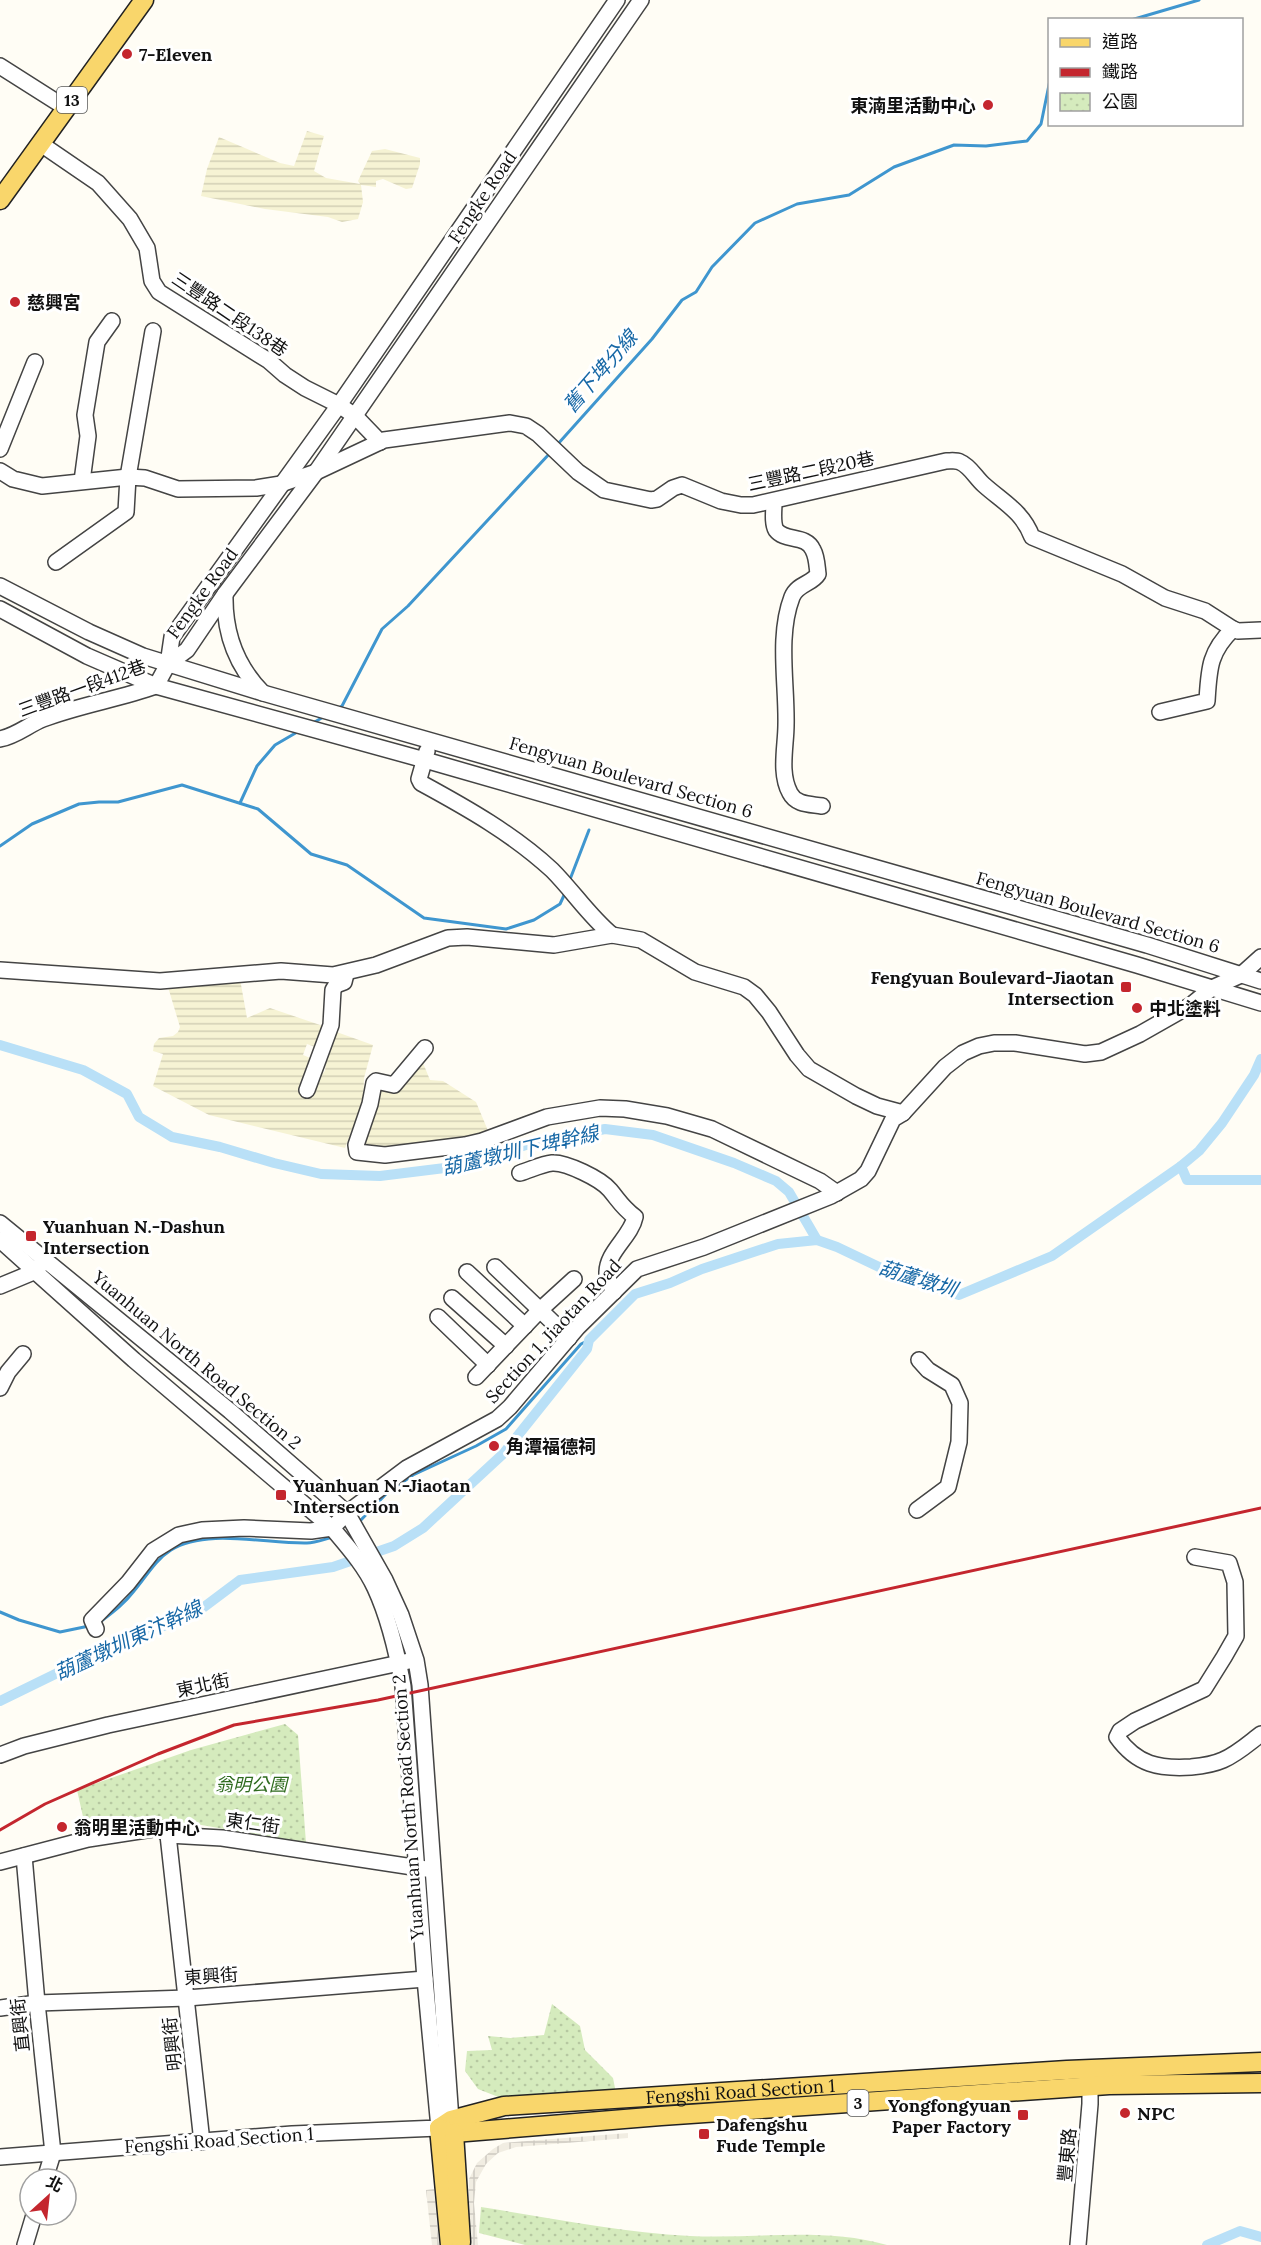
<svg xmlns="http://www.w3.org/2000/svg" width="1261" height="2245" font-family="Lora,'Noto Sans TC',serif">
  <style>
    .farmland { fill: url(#farmland-rules) }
    .park { fill: url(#park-dots) }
    .plaza { fill: url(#plaza-grid) }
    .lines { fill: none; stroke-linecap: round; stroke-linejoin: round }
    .stream { stroke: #3f96cf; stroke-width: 3 }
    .canal { stroke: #b9e0f7; stroke-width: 10 }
    .minor-casing { stroke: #444; stroke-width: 18 }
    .major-casing { stroke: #222; stroke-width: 21 }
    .minor { stroke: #fff; stroke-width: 15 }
    .major { stroke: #f9d66b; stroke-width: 18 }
    .rail { stroke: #c4262e; stroke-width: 3 }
    .poi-dot { fill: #c4262e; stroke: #fff; stroke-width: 2 }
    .labels { text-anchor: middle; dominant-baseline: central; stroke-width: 6; stroke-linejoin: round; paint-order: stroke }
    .shield { fill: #fff; stroke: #585858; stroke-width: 1.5 }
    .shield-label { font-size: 16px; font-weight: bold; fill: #111 }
    .poi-label { font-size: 18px; font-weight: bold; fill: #111; stroke: #fff; text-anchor: start }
    .street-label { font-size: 18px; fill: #111; stroke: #fff }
    .park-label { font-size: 18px; font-style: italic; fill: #2f6b1f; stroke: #fff }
    .water-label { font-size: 20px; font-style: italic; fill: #1768a6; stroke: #fff }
  </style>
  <defs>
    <pattern id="farmland-rules" width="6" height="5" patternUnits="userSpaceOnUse" patternTransform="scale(1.5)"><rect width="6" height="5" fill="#f6f3d4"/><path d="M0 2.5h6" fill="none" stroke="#d2cfb5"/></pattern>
    <pattern id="park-dots" width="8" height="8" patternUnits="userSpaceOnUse" patternTransform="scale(1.5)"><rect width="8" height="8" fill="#d5ebbd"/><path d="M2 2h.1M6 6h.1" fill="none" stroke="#b6c8a1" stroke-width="1.8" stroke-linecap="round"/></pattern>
    <pattern id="plaza-grid" width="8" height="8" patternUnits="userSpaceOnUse" patternTransform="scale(1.5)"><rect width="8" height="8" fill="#f1ede2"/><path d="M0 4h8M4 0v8" fill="none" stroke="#cecac1"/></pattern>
  </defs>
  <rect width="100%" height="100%" fill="#fffdf5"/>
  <g class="farmland">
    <path d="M307 131 324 136 314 171 326 178 360 184 358 181 372 151 385 149 420 158V164L412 188 406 189 383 179 376 181V187L361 185 363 202 358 219 342 222 328 217 265 209 201 196 207 169 219 137 280 163 294 166Z"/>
    <path d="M240 979 247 1018 270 1008 326 1027 318 1048 307 1044 303 1055 315 1060V1075H321L325 1071 326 1061 323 1058 331 1030 373 1045 364 1078 363 1102 345 1148 209 1115 153 1086 163 1054 153 1051 154 1044 159 1038 173 1036 178 1032 180 1027 168 987Z"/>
    <path d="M421 1058 430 1080 443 1081 476 1102 489 1133 471 1139 360 1151 379 1090Z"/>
  </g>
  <g class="park">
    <path d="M285 1724 298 1735 306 1843 190 1823 88 1839 77 1790 191 1750Z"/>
    <path d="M552 2004 580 2026 585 2050 613 2078 616 2093 506 2100 478 2089 465 2071 467 2051 492 2050 488 2036 510 2038 544 2035Z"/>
    <path d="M481 2207C550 2218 620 2232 690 2236 756 2239 824 2227 887 2245H525L479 2233Z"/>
  </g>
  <g class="plaza">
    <path d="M628 2133V2138L516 2147 498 2153 486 2164 476 2182 474 2203 478 2245H471L468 2204 469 2179 477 2163 493 2149 503 2143Z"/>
    <path d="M434 2189 439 2245H432L426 2190Z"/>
  </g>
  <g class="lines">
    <g class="stream">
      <path d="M1131 20 1199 0"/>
      <path d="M557 445 652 339 682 300 696 292 712 267 755 223 797 204 849 195 894 167 954 145 986 146 1027 141 1041 124 1050 80"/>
      <path d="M339 708 342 706 382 629 408 606 551 452"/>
      <path d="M313 723 325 716"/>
      <path d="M240 803 257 766 275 745 299 731"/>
      <path d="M0 846 32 824 79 804 99 802H118L182 785 258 809 311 854 347 865 424 918 506 929 534 920 560 904 566 891"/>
      <path d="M569 882 589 830"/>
      <path d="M359 1522 387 1493 413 1475 476 1446 506 1429 581 1344 589 1340"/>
      <path d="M0 1612 19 1620 60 1632 89 1626"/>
      <path d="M100 1622C113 1612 124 1604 134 1591 146 1577 155 1560 171 1550 206 1528 267 1544 307 1543 315 1543 325 1539 333 1537"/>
    </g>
    <g class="canal">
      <path d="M0 1045 83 1070 127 1094 139 1117 172 1137 220 1147 274 1163 321 1174 380 1176 461 1166 526 1145 605 1129 653 1135 734 1163 776 1181 789 1192 817 1240"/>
      <path d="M1181 1166 1187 1180H1261"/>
      <path d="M0 1701 129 1638 175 1622 190 1611 200 1610 240 1580 333 1567 394 1546 423 1528 503 1454 587 1349 589 1340 635 1294 670 1283 702 1269 778 1244 817 1240 837 1247 898 1276 959 1295 1052 1256 1181 1166 1199 1151 1222 1123 1254 1075 1261 1059"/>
      <path d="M1207 2245 1240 2231 1261 2237"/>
    </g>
    <g class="minor-casing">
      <g id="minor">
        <path d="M0 66 66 108"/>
        <path d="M41 144 98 183 130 219 147 248 152 281 159 292 269 361 285 375 305 388 339 405 355 416 380 442"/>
        <path d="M0 449 35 362"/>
        <path d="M0 471 13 479 42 486 128 477 145 478 178 489 256 488 281 484 316 472 384 440 510 423 526 426 538 434 578 472 604 490 651 500 657 499 673 488 682 485 721 501 741 505H753L946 461C951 461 956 460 960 462 970 466 976 478 984 485 1003 502 1023 512 1032 537L1122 574 1165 598 1205 611 1233 629 1238 631 1261 630"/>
        <path d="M82 481 88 436 85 415 97 342 112 321"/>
        <path d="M774 502C774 510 772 523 776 530 785 542 806 534 813 550 817 557 817 567 818 574 812 584 797 584 792 597 777 636 787 684 786 725 786 746 779 773 790 793 796 805 810 804 822 806"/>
        <path d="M56 562 126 512 128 477 153 331"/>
        <path d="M0 586 89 632 143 656 263 693 1147 945 1261 981"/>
        <path d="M225 594C224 633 236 666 263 693"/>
        <path d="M0 609 87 656 156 686 432 762 1137 965 1261 1003"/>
        <path d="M168 664 187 650 225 594 316 472 641 0"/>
        <path d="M1160 712 1207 701C1209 669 1209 652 1233 629"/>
        <path d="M0 739C16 736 28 725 43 719 80 705 119 699 156 686L168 664 172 637 339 405 617 0"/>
        <path d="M427 751 419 779 421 783C467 808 513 834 552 870 573 891 589 916 612 935"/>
        <path d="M0 970 160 981 281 971 333 975 376 965 448 938 467 937 554 945 612 935 641 940 695 972 744 987 755 995 769 1012 797 1055 809 1069 856 1096 877 1106 903 1113"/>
        <path d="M425 1048 394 1085 376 1081 374 1083 370 1104 356 1145 357 1152 385 1155 465 1145 482 1141 547 1117 600 1108 625 1109 667 1116 712 1129 820 1181 837 1193"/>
        <path d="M307 1090 331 1025 333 990 336 985 344 982 346 974"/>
        <path d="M520 1173C530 1170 542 1164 552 1163 566 1162 601 1179 610 1190 620 1202 622 1207 635 1217 631 1237 606 1252 607 1274 608 1280 611 1286 614 1292"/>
        <path d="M0 1223 230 1411 347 1513 385 1580 401 1615 416 1660 420 1685 451 2120 454 2130"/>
        <path d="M0 1240 134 1360 332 1528C348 1547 365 1566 375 1588 389 1618 397 1653 403 1686L425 1979 439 2128 292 2134 0 2157"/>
        <path d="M495 1267 540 1310 574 1279"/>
        <path d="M467 1272 525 1326"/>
        <path d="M0 1286 36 1271 41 1264"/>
        <path d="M452 1298 506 1346"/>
        <path d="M438 1317 488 1365"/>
        <path d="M476 1377 540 1310 569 1338"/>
        <path d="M0 1388 8 1372 23 1354"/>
        <path d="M917 1510 948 1487 959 1442 960 1403 952 1385 928 1370 919 1360"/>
        <path d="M1195 1557 1229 1563 1235 1582 1236 1636 1224 1657 1204 1689 1135 1721 1120 1731 1117 1737C1137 1765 1159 1769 1191 1767 1202 1766 1212 1765 1223 1760 1237 1754 1249 1743 1261 1734"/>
        <path d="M96 1629 92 1620 128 1583 153 1551 179 1535 202 1530 244 1528 311 1531 332 1528 347 1513 407 1468 497 1419 510 1407 578 1327 637 1269 704 1247 831 1196 861 1179 868 1171 893 1119 903 1113 945 1067 963 1053 979 1046 994 1043H1015L1085 1054 1101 1052 1140 1034 1191 1005 1212 988 1241 975 1261 957"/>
        <path d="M0 1755 24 1746 108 1725 409 1661"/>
        <path d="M168 1835 202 2142"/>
        <path d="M24 1856 37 2003 53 2153 45 2179"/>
        <path d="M0 1862 88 1839 159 1828 168 1835 222 1838 426 1869"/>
        <path d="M0 2008 37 2003 187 1998 425 1979"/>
        <path d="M25 2245 34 2215"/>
        <path d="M1078 2245 1090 2104V2075"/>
      </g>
    </g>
    <g class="major-casing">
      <g id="major">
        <path d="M0 200 144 0"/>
        <path id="s1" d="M439 2128 451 2120 504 2106 1067 2070 1261 2062"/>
        <path d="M439 2128 454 2133 661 2116 1109 2085 1261 2083"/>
        <path d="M439 2128 450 2245"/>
        <path d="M454 2133 461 2242"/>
      </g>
    </g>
    <use href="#minor" class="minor"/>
    <use href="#major" class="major"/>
    <path class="rail" d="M0 1830 45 1804 158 1754 234 1725 378 1700 1261 1508"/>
  </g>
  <g class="poi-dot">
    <circle cx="127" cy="54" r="6"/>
    <circle cx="988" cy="105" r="6"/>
    <circle cx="15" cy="302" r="6"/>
    <rect x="1120" y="981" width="12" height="12" rx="3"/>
    <circle cx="1137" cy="1008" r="6"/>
    <rect x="25" y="1230" width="12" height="12" rx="3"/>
    <circle cx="494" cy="1446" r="6"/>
    <rect x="275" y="1489" width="12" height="12" rx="3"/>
    <circle cx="62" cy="1827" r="6"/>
    <circle cx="1125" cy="2113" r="6"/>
    <rect x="1017" y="2109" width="12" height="12" rx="3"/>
    <rect x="698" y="2128" width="12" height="12" rx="3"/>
  </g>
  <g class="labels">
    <g class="shield">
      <rect x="57" y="87" width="30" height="26" rx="4.5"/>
      <rect x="847.5" y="2090" width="21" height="26" rx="4.5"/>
    </g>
    <g class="shield-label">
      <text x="72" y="100">13</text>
      <text x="858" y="2103">3</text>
    </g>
    <g class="poi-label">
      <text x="139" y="54">7-Eleven</text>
      <text x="976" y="105" text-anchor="end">東湳里活動中心</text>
      <text x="27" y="302">慈興宮</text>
      <text x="1114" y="977" text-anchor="end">Fengyuan Boulevard-Jiaotan<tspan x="1114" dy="21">Intersection</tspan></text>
      <text x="1149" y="1008">中北塗料</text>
      <text x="43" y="1226">Yuanhuan N.-Dashun<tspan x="43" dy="21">Intersection</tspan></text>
      <text x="506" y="1446">角潭福德祠</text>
      <text x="293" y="1485">Yuanhuan N.-Jiaotan<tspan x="293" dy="21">Intersection</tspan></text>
      <text x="74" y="1827">翁明里活動中心</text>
      <text x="1011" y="2105" text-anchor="end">Yongfongyuan<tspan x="1011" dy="21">Paper Factory</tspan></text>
      <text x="1137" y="2113">NPC</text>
      <text x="716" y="2124">Dafengshu<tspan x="716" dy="21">Fude Temple</tspan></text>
    </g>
    <g class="street-label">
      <text transform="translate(482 197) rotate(-56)">Fengke Road</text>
      <text transform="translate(230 314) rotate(34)">三豐路二段138巷</text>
      <text transform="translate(811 471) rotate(-12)">三豐路二段20巷</text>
      <text transform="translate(202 593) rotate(-54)">Fengke Road</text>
      <text transform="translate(82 688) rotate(-20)">三豐路一段412巷</text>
      <text transform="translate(631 777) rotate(16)">Fengyuan Boulevard Section 6</text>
      <text transform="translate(1098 912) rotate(16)">Fengyuan Boulevard Section 6</text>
      <text transform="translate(553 1331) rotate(-47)">Section 1, Jiaotan Road</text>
      <text transform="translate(197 1360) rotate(40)">Yuanhuan North Road Section 2</text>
      <text transform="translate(203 1685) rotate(-12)">東北街</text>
      <text transform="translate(408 1807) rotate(-94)">Yuanhuan North Road Section 2</text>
      <text transform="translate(253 1823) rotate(8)">東仁街</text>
      <text transform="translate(211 1976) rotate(-4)">東興街</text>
      <text transform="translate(20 2025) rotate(-96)">直興街</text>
      <text transform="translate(172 2044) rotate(-96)">明興街</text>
      <text stroke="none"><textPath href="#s1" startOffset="306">Fengshi Road Section 1</textPath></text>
      <text transform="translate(219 2140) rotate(-4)">Fengshi Road Section 1</text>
      <text transform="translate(1067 2155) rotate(-85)">豐東路</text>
    </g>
    <g class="park-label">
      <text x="251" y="1784">翁明公園</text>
    </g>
    <g class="water-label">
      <text transform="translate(600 371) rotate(-49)">舊下埤分線</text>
      <text transform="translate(520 1150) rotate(-13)">葫蘆墩圳下埤幹線</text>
      <text transform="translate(918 1278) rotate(17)">葫蘆墩圳</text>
      <text transform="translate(128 1640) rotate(-25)">葫蘆墩圳東汴幹線</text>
    </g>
  </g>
  <rect x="1048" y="18" width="195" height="108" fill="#ffffff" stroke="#a0a0a0" stroke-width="1.5"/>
  <rect x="1060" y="38" width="30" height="9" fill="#f9d66b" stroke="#a0a0a0" stroke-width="1.5"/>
  <text x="1102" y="48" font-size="18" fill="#111111">道路</text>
  <rect x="1060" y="68" width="30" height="9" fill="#c4262e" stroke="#a0a0a0" stroke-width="1.5"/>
  <text x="1102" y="78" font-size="18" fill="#111111">鐵路</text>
  <rect x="1060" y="93" width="30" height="18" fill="url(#park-dots)" stroke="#a0a0a0" stroke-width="1.5"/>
  <text x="1102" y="108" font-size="18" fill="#111111">公園</text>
  <g transform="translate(48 2197) rotate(27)"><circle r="28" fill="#ffffff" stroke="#a0a0a0" stroke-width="1.5"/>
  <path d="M0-4.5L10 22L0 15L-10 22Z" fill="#c4262e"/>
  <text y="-9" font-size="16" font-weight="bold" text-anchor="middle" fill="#111111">北</text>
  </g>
</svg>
